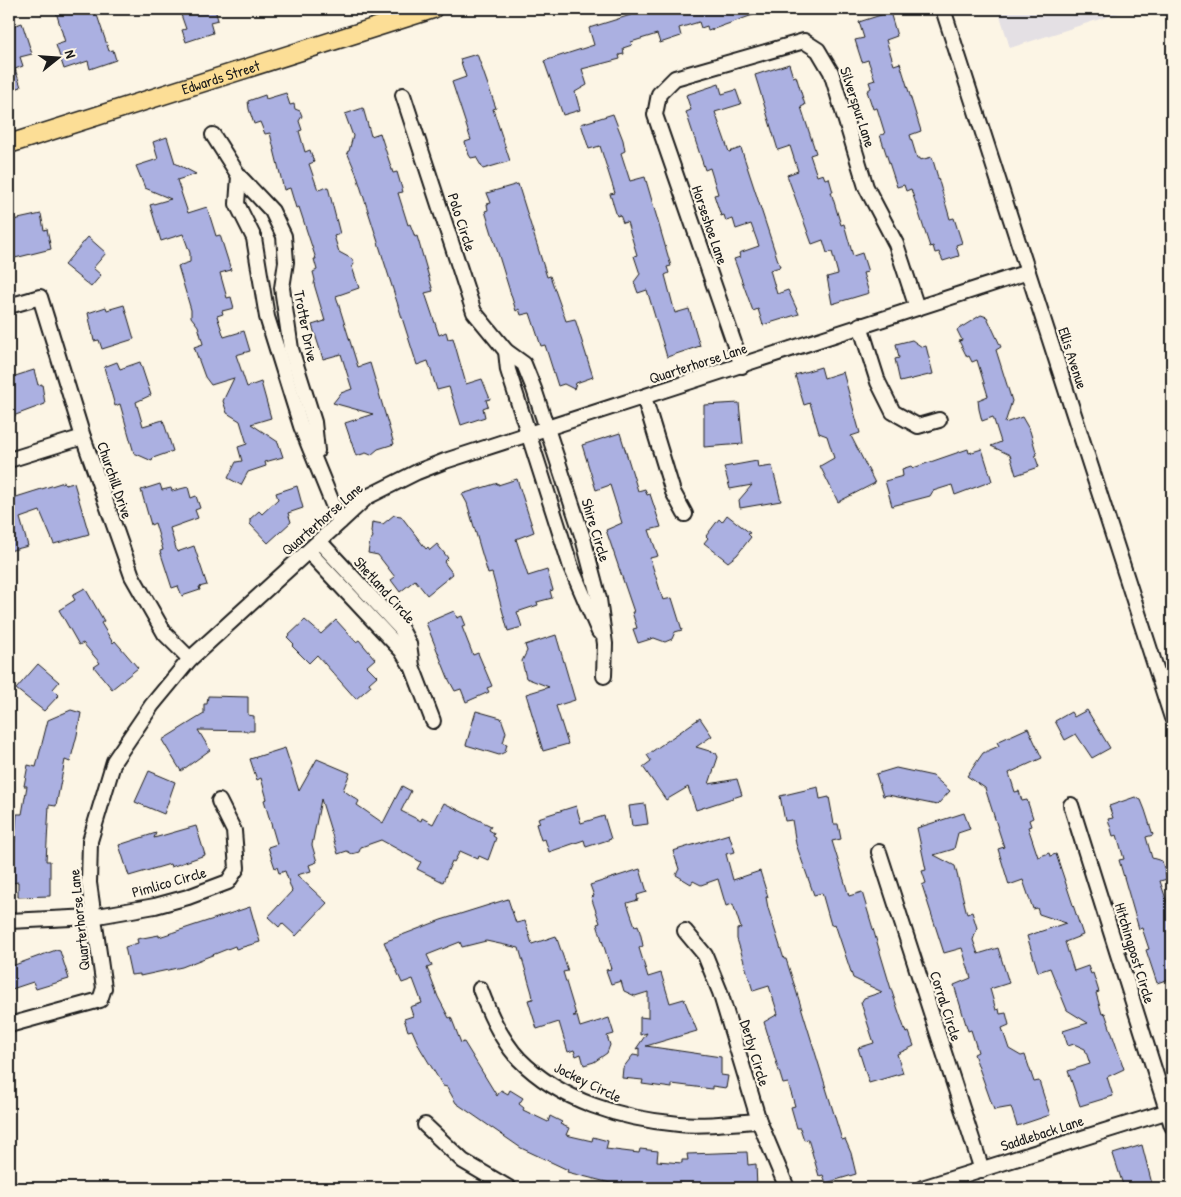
<svg xmlns="http://www.w3.org/2000/svg" width="1181" height="1197" font-family="'Patrick Hand',sans-serif">
  <style>
    .built { fill: #e4e0e4 }
    .building { fill: #abb0e1; stroke: #1c1c1c }
    .lines { fill: none; stroke-linecap: round; stroke-linejoin: round }
    .minor-casing { stroke: #1c1c1c; stroke-width: 18 }
    .major-casing { stroke: #1c1c1c; stroke-width: 21 }
    .minor { stroke: #fcf5e5; stroke-width: 14 }
    .major { stroke: #fcde96; stroke-width: 18 }
    .labels { text-anchor: middle; dominant-baseline: central; stroke-width: 4.5; stroke-linejoin: round; paint-order: stroke }
    .street-label { font-size: 15px; fill: #1c1c1c; stroke: #fcf5e5 }
  </style>
  <rect width="100%" height="100%" fill="#fcf5e5"/>
  <filter id="ink" filterUnits="userSpaceOnUse"><feTurbulence type="fractalNoise" baseFrequency=".02" numOctaves="2"/><feDisplacementMap in="SourceGraphic" scale="10" xChannelSelector="R" yChannelSelector="G"/><feConvolveMatrix kernelMatrix="1 2 1 2 8 2 1 2 1" color-interpolation-filters="sRGB"/></filter>
  <g filter="url(#ink)">
    <path class="built" d="M998 9H1131L1010 48Z"/>
    <g class="building">
      <path d="M67 9H95L109 51 113 50 116 60 90 69 88 61 64 69 56 45 65 42 56 12Z"/>
      <path d="M179 9H215L218 20 210 22 213 33 186 42 182 30 186 29Z"/>
      <path d="M632 9H764V11L708 31 707 26 701 28 699 22 679 28 681 36 660 43 657 34 631 42 632 45 623 48 624 54 619 55 620 59 582 69 587 85 575 92 580 110 563 115 544 61 594 45 589 28 634 14Z"/>
      <path d="M890 12 897 36 886 40 894 65 900 63 921 131 910 135 917 158H920V160L932 157 950 219 954 218 962 243 956 245 959 256 943 261 939 252 935 253 933 246 930 247 911 189 906 191 904 185 897 187 880 135 885 134 877 108 873 109 867 91 871 88 869 82 875 80 868 60 862 62 855 40 864 38 859 22Z"/>
      <path d="M22 23 32 54 20 57 23 66 15 69 21 87 9 91V30L10 27Z"/>
      <path d="M477 54 496 108 493 109 510 161 483 169 476 157 471 158 469 155 465 142 471 140 452 82 466 77 460 59Z"/>
      <path d="M789 64 793 77 796 76 805 105 801 107 816 153 810 155 817 176 823 174 825 179 829 178 833 192H831L841 225 844 224 853 256 862 253 868 272 863 273 869 293 832 304 827 277 838 274 832 252 827 253 823 240 812 244 787 175 798 171 790 146 778 150 755 75Z"/>
      <path d="M719 84 722 94 736 90 741 104 715 112 729 152 741 148 780 267 770 270 777 294 788 290 799 314 763 325 758 309 753 311 734 259 740 257 739 253 759 246 751 224 736 229 733 219 726 221 724 215 721 216 714 195 718 194 710 168 705 170 686 112 691 110 686 95Z"/>
      <path d="M286 93 290 105 294 104 295 109 300 111 302 116 299 121 302 130 299 131 305 152 310 150 314 162 309 164 318 190 328 187 340 234 334 236 339 252 352 259 354 264 352 267 359 288 336 296 358 367 370 363 394 444 378 449 371 455 366 453 356 456 345 423 373 414 333 403 341 393 352 389 341 354 323 359 312 325 325 321 314 284 315 280 313 272 317 270 314 259H316L299 207 296 208 290 188 284 190 270 133 265 134 260 122 254 124 249 109 248 101 265 95 266 99Z"/>
      <path d="M363 108 371 136 380 133 393 173 397 172 403 192 398 193 408 225 410 224 415 237 417 236 433 291 425 293 439 335 446 332 448 339 453 338 466 384 482 379 490 399 486 400 488 406 483 408 485 417 461 425 449 387 437 390 428 361 417 365 356 173 347 152 349 151 353 136 345 114Z"/>
      <path d="M613 114 623 140 625 151 621 153 630 181 645 177 671 266 667 267 669 273 665 275 675 313 689 309 700 346 667 357 647 290 638 293 634 282 640 274 634 256 637 255 627 222 623 223 620 215 617 216 610 194 615 193 600 146 589 149 581 124Z"/>
      <path d="M167 137 175 163 196 174 177 180 188 213 207 207 216 236 220 235 231 270 220 273 227 298 231 297 234 308 222 311 223 314 217 316 224 337 244 331 250 351 236 355 247 387 261 382 271 418 251 424 278 442 283 457 265 462 266 466 248 472 241 485 228 478 236 462 242 461 238 447 247 444 240 421 227 413 223 401 234 378 211 385 205 377 194 347 203 344 198 326 191 317V310L178 266 190 262V253L183 234 161 241 150 205 171 199 145 188 136 166 158 159 153 142Z"/>
      <path d="M518 184 547 277 550 276 566 321 575 319 593 377 576 383 574 389 564 384 558 386 545 345 541 346 530 313 521 315 519 309 516 311 485 211 488 210 487 204 491 203 487 193Z"/>
      <path d="M41 214 44 230 47 229 51 249 15 258 9 221Z"/>
      <path d="M88 237 106 253 93 268 101 275 91 287 64 265Z"/>
      <path d="M124 305 134 339 102 349 99 340 94 341 88 313 106 307 107 310Z"/>
      <path d="M981 315 987 317 1001 347 996 350 1012 401 1005 423 1022 417 1030 431 1037 455 1035 456 1039 467 1016 475 1010 455 991 446 1001 442 993 417 982 421 979 409 978 400 988 396 977 360 972 362 969 356 967 357 959 341 962 340 957 330Z"/>
      <path d="M912 340 922 347 926 346 933 374 900 382 895 359 899 358 896 344Z"/>
      <path d="M117 362 120 369 140 362 151 395 136 402 143 426 163 420 173 451 153 458 152 461 134 453 120 404 115 406 104 367Z"/>
      <path d="M821 367 824 378 843 372 860 433 851 436 875 483 838 502 820 466 834 458 827 436 819 433 810 403 804 405 795 375Z"/>
      <path d="M34 370 38 385 42 384 45 404 13 416 9 404V378Z"/>
      <path d="M739 403 743 444 704 447V405Z"/>
      <path d="M620 433 638 491 645 489 647 495 650 494 661 527 649 530 658 556 650 558 663 600 672 598 682 630 675 632 672 639 665 642 654 638 638 643 633 629 637 628 632 612H634L606 530 622 523 610 485 596 490 582 445Z"/>
      <path d="M968 449 969 453 982 449 992 481 955 495 952 485 933 491 930 496 892 506 885 481 903 476 902 469 911 466 913 468Z"/>
      <path d="M757 461 758 468 772 466 781 501 740 508 739 500 752 485 730 489 724 467Z"/>
      <path d="M517 479 534 532 516 539 528 576 547 570 553 590 550 591 552 598 537 602 538 605 517 612 522 627 508 631 492 573 488 574 467 503 462 494 498 483V485Z"/>
      <path d="M64 482 65 485 74 483 89 534 54 544 40 511 20 518 28 546 9 551V492L11 491 13 498Z"/>
      <path d="M160 484 162 490 171 488 172 491 188 487 191 498 196 496 200 508 195 510 198 518 170 528 177 552 194 546 207 585 199 587 200 590 182 596 178 586 172 588 160 551 163 550 155 523 151 525 141 490Z"/>
      <path d="M297 486 303 508 288 513 291 522 268 543 250 524V519L259 511 262 514 278 499 276 493Z"/>
      <path d="M394 515 401 516 426 549 428 547 430 550 437 544 448 558 444 562 453 574 427 595 415 580 400 592 391 580 395 577 378 555 368 553 370 541 373 537 371 532 372 522 383 524Z"/>
      <path d="M727 515 750 533 748 534 751 537 737 555 728 562 704 543 708 538 706 536 719 519 722 522Z"/>
      <path d="M85 588 104 621 101 623 113 643 115 641 138 668 112 689 94 667 100 663 83 643 79 645 59 610 75 600 72 595Z"/>
      <path d="M454 611 457 618 462 616 466 626 462 627 473 655 478 653 492 686 487 688 489 692 466 702 461 689 455 691 449 680 426 623Z"/>
      <path d="M305 620 321 634 336 620 356 642 359 640 375 659 367 666 377 676 369 683 371 686 356 699 317 655 309 663 292 646 294 644 287 637Z"/>
      <path d="M556 635 575 700 556 706 568 744 543 751 526 694 549 687 526 678 522 661 527 651 525 645Z"/>
      <path d="M38 664 59 682 53 689 59 695 44 711 16 689Z"/>
      <path d="M208 696 248 697V715L254 716V731L198 730 210 750 181 771 162 740 204 714V704H207Z"/>
      <path d="M71 710 81 713 77 735 70 762 65 760 56 806 49 805 46 861H50V896L18 897V882L13 883V861L17 814H22L27 786H24L28 765 36 767 48 720Z"/>
      <path d="M1087 710 1110 748 1092 758 1076 734 1065 740 1055 721 1071 712 1074 717Z"/>
      <path d="M476 711 501 718 506 732 503 743 507 744 505 752 499 755 466 745Z"/>
      <path d="M700 718 712 736 696 747 716 753 718 757 709 784 737 779 742 795 696 810 688 787 666 800 643 767 651 761 647 755Z"/>
      <path d="M1028 728 1042 758 1009 773 1015 792 1019 791 1022 801 1027 800 1033 818 1029 820 1031 826 1028 827 1038 857 1049 853 1050 856 1056 854 1083 935 1065 942 1074 971 1088 966 1091 974 1093 973 1099 992 1096 993 1102 1014 1105 1013 1124 1069 1107 1077 1113 1096 1080 1106 1068 1071 1090 1064 1085 1049 1074 1044 1068 1046 1063 1031 1088 1023 1067 1010 1050 968 1038 972 1027 936 1066 923 1039 914 1037 908 1033 909 1023 880 1009 885 998 849 1004 847 985 788 967 776 983 753 999 746 997 742Z"/>
      <path d="M285 748 299 791 317 759 350 773 343 790 359 801 357 805 383 823 402 786 411 791 401 811 421 821 422 818 433 824 444 803 491 826 489 830 494 833 493 836 496 838 488 860 479 856 478 859 460 851 454 862 452 861 443 882 417 869 421 862 381 840 361 847 359 852 352 854 347 851 338 854 321 799 312 845 317 862 309 865 311 871 297 875 327 903 296 936 282 923 279 927 268 917 292 891 285 871 279 873 277 867 275 868 268 847 277 844 264 800 267 799 261 778 257 780 250 759Z"/>
      <path d="M896 768 933 776 950 791 937 805 888 795 883 796 876 774Z"/>
      <path d="M149 771 175 782 164 814 135 802Z"/>
      <path d="M818 787 820 799 829 797 834 824H838L841 839 832 841 849 896 862 892 891 989 906 1033 909 1032 914 1046 897 1054 903 1073 869 1083 858 1048 874 1043 861 1003 864 998 882 992 853 978 835 924 831 925 822 893 814 895 796 844 792 820 785 821 780 796Z"/>
      <path d="M1135 797 1141 800 1145 810 1153 835 1146 837 1152 858 1162 861 1167 879 1160 881 1170 911 1172 910V978L1157 983 1146 950 1149 949 1142 928 1139 929 1119 860 1124 859 1117 835 1113 836 1108 819 1113 818 1109 806Z"/>
      <path d="M645 804 648 824 632 826 629 806Z"/>
      <path d="M576 806 581 823 604 816 611 839 586 847 584 840 549 852 545 839 541 840 536 824 540 823 538 818Z"/>
      <path d="M964 813 970 829 958 833 954 849 934 855 955 866 967 914 972 912 977 928 973 940 978 954 998 948 1009 983 990 989 996 1010 999 1009 1000 1014 1006 1013 1009 1025 1002 1028 1009 1049 1021 1056 1025 1055 1034 1082 1039 1081 1050 1115 1017 1126 1011 1107 994 1110 974 1054 978 1052 971 1030 968 1031 954 985 971 978 962 948 944 953 922 885 926 883 922 871 926 870 917 828Z"/>
      <path d="M196 826 205 855 171 867 170 864 129 876 119 845 156 833 154 838Z"/>
      <path d="M729 834 735 852 726 854 733 880 760 871 768 897H766L768 908 784 959H786L795 987 842 1140 845 1139 851 1153 856 1174 826 1183 823 1175 819 1176 808 1139 804 1140 800 1128H797L791 1107 795 1106 788 1083 783 1084 764 1022 778 1014 769 986 753 991 737 939V929L741 928 733 904 726 906 718 879 701 885 693 881 691 884 676 875 679 869 673 851Z"/>
      <path d="M640 869 647 892 637 895 638 900 627 903 635 926 638 925 641 936 643 946 639 948 648 977 661 973 670 1003 684 999 697 1031 646 1046 721 1057V1075L728 1076 726 1088 712 1086V1089L672 1084V1088L642 1084 643 1080 622 1078 623 1068 633 1055 639 1056V1048L636 1049 647 1033 640 1035V1017L648 1018V992L635 996 624 991 621 981 611 984 606 970 611 969 597 924 600 923 591 897 594 896 590 885Z"/>
      <path d="M508 899 516 923 525 921 532 944 556 936 568 971 563 972 576 1015 573 1016H577L580 1027 609 1018 614 1034 607 1036 610 1045 607 1053 594 1062 584 1065 581 1054 576 1056 574 1050 568 1052 559 1022 537 1029 528 1000 533 999 532 993 519 948 486 941 462 947 460 942 427 955 432 966 427 968 438 997 449 1018 451 1017 461 1043 464 1042 497 1096 501 1090 508 1094 510 1090 523 1098 519 1104 524 1108 523 1110 548 1122 550 1116 562 1122 560 1124 569 1128 566 1135 592 1141 593 1137 608 1141 606 1149 639 1153 640 1149 658 1151 657 1161 682 1163V1160H688L687 1154 747 1152 748 1165 756 1164 757 1188H621L622 1186 567 1172 568 1170 521 1148 456 1103 447 1087 443 1086 420 1048 412 1030 408 1031 404 1019 413 1016 410 1007 422 1003 413 979 402 983 384 942 441 920Z"/>
      <path d="M250 907 260 942 236 949 235 946 182 967 140 976V974L131 975 125 947 138 943 137 939 159 935V937Z"/>
      <path d="M56 950 60 951 69 979 36 989 33 982 9 990V967Z"/>
      <path d="M1142 1145 1152 1184 1139 1188H1124L1113 1154Z"/>
    </g>
    <g class="lines">
      <g class="minor-casing">
        <g id="minor">
          <path d="M943 9 1172 718"/>
          <path d="M403 95 474 312 506 351 524 364 534 389 583 538 599 599 605 644 604 676"/>
          <path d="M213 135 239 176 272 211 284 236 286 262 282 288 291 349 314 422 317 451"/>
          <path d="M239 176 237 204 254 238 267 317 301 426 340 522"/>
          <path d="M9 306 40 297 83 437 132 576 165 634 190 659"/>
          <path d="M860 325 878 382 893 412 918 426 939 420"/>
          <path d="M506 351 508 370 571 567 599 632"/>
          <path d="M742 366 655 115 659 94 675 78 804 41 818 50 831 72 866 187 896 244 917 308"/>
          <path d="M644 397 673 492 685 514"/>
          <path d="M9 460 83 437"/>
          <path d="M319 541 401 629 409 644 412 666 433 721"/>
          <path d="M309 552 402 651 410 664"/>
          <path d="M1071 805 1172 1126"/>
          <path d="M879 852 982 1170"/>
          <path d="M9 921 92 917 155 906 188 897 228 882 237 868 234 831 219 801"/>
          <path d="M685 931 705 955 720 992 759 1121 787 1188"/>
          <path d="M480 989C489 1013 501 1040 519 1059 560 1101 622 1119 679 1124 705 1127 733 1122 759 1121"/>
          <path d="M9 1025 100 1000 104 988 89 883 90 841 114 761 152 705 190 659 340 522 367 497 417 472 445 461 1028 272"/>
          <path d="M425 1125 463 1161 509 1188"/>
          <path d="M922 1188 1172 1110"/>
        </g>
      </g>
      <g class="major-casing">
        <g id="major">
          <path id="s1" d="M9 144 433 9"/>
        </g>
      </g>
      <use href="#minor" class="minor"/>
      <use href="#major" class="major"/>
    </g>
  </g>
  <g class="labels">
    <g class="street-label">
      <text stroke="none"><textPath href="#s1" startOffset="222">Edwards Street</textPath></text>
      <text transform="translate(858 107) rotate(72)">Silverspur Lane</text>
      <text transform="translate(462 222) rotate(72)">Polo Circle</text>
      <text transform="translate(710 225) rotate(71)">Horseshoe Lane</text>
      <text transform="translate(306 326) rotate(79)">Trotter Drive</text>
      <text transform="translate(1073 358) rotate(72)">Ellis Avenue</text>
      <text transform="translate(698 363) rotate(-18)">Quarterhorse Lane</text>
      <text transform="translate(115 480) rotate(71)">Churchill Drive</text>
      <text transform="translate(322 519) rotate(-41)">Quarterhorse Lane</text>
      <text transform="translate(596 530) rotate(73)">Shire Circle</text>
      <text transform="translate(385 590) rotate(48)">Shetland Circle</text>
      <text transform="translate(169 882) rotate(-16)">Pimlico Circle</text>
      <text transform="translate(79 920) rotate(-96)">Quarterhorse Lane</text>
      <text transform="translate(1135 953) rotate(73)">Hitchingpost Circle</text>
      <text transform="translate(946 1006) rotate(72)">Corral Circle</text>
      <text transform="translate(755 1053) rotate(73)">Derby Circle</text>
      <text transform="translate(588 1082) rotate(26)">Jockey Circle</text>
      <text transform="translate(1042 1133) rotate(-18)">Saddleback Lane</text>
    </g>
  </g>
  <rect width="1181" height="1197" fill="none" stroke="#fcf5e5" stroke-width="30"/>
  <rect x="15" y="15" width="1151" height="1167" fill="none" stroke="#1c1c1c" stroke-width="2" filter="url(#ink)"/>
  <g transform="translate(58 58) rotate(73)" stroke="#fcf5e5" stroke-width="4" paint-order="stroke">
  <path d="M0-4L9 19L0 12L-9 19Z" fill="#1c1c1c"/>
  <text y="-8" font-size="14" font-weight="bold" text-anchor="middle" fill="#1c1c1c">N</text>
  </g>
</svg>
